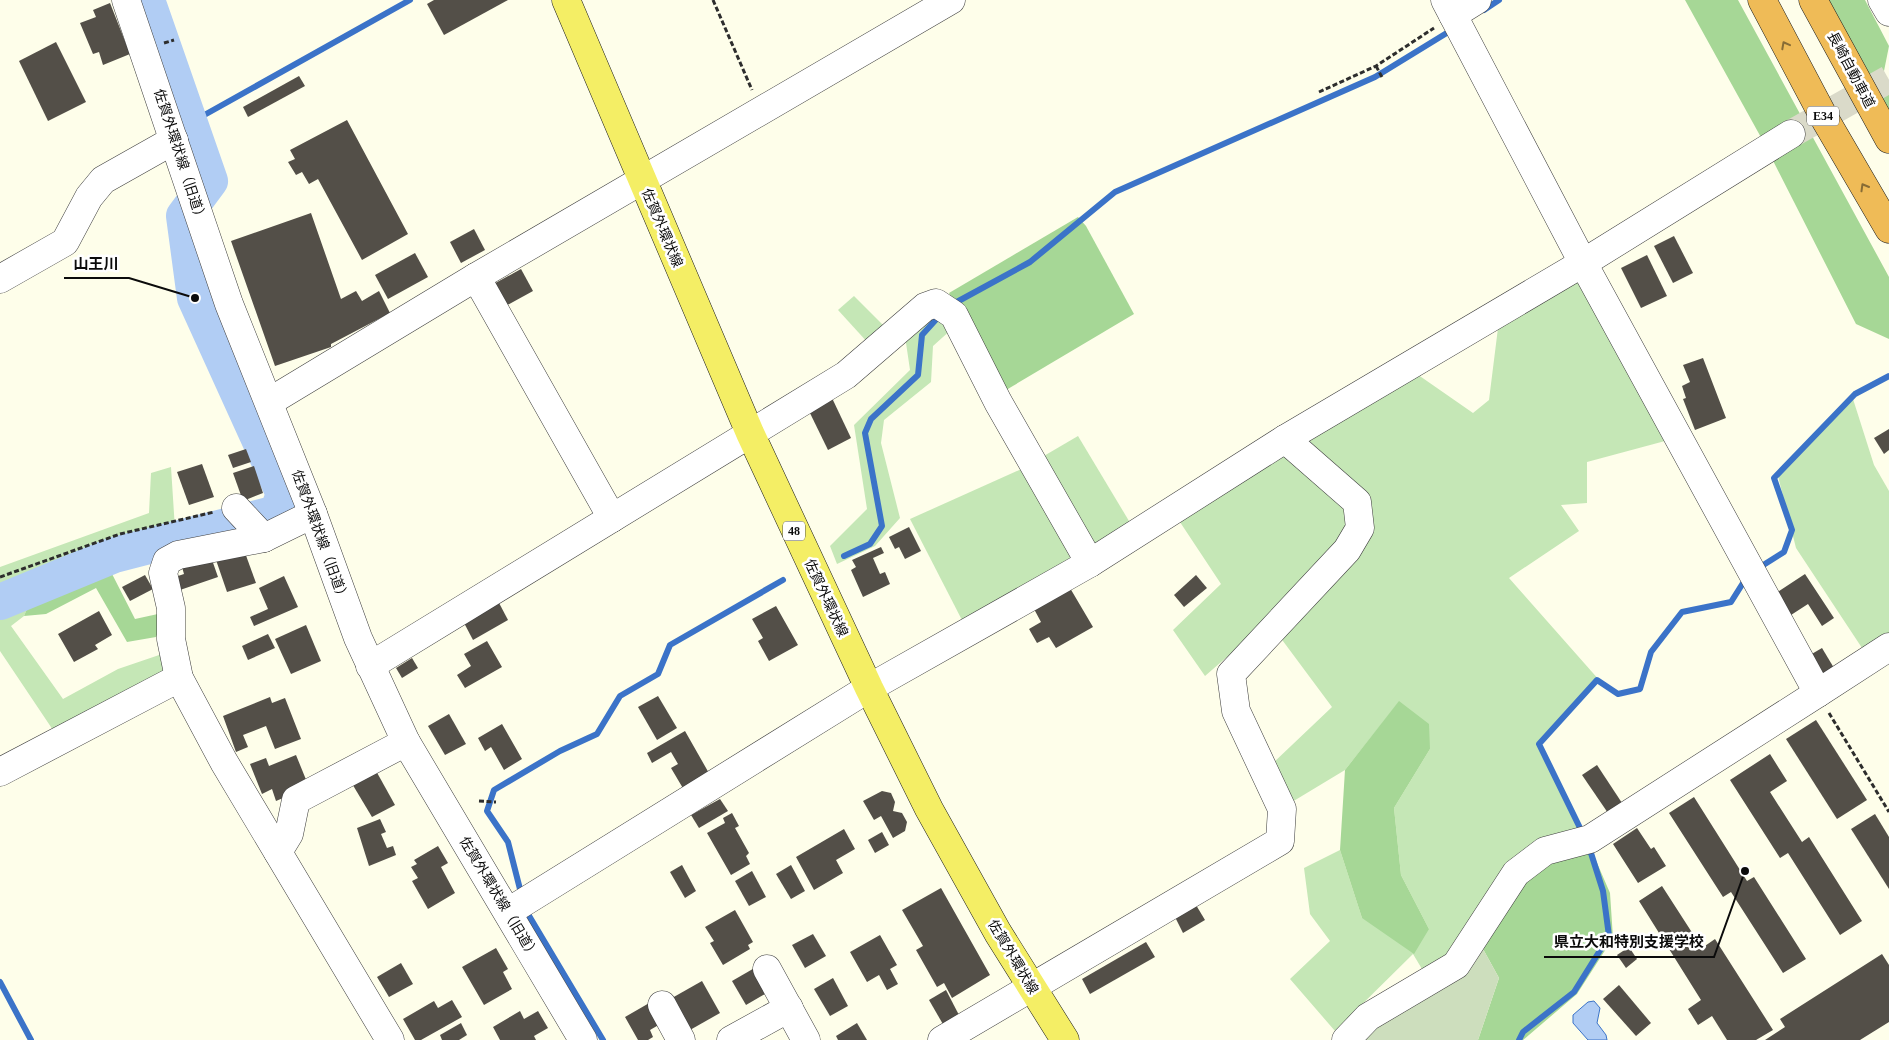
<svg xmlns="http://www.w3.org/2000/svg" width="1889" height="1040" font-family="'Times New Roman','Noto Sans JP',serif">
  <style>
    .green { fill: #c5e7b6 }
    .forest { fill: #a6d796 }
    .cemetery { fill: #cddebd }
    .water { fill: #b1cdf4; stroke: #3b73c8 }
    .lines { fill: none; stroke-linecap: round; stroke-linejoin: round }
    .stream { stroke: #3b73c8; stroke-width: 6 }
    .river { stroke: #b1cdf4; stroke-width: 36 }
    .building { fill: #534f48 }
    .minor-tunnel { stroke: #dadac9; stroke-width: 28; stroke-dasharray: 28 14; stroke-linecap: butt }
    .minor-casing { stroke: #3e3e3e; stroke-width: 29 }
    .major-casing { stroke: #1c1c1c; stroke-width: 29 }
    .highway-casing { stroke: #1c1c1c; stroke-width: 29 }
    .path { stroke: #2d2d2d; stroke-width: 3; stroke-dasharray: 5 2.5; stroke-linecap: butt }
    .minor { stroke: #fff; stroke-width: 28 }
    .major { stroke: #f4ee65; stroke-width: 28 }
    .highway { stroke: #efbb57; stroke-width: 28 }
    .oneway { stroke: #886c35 }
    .labels { text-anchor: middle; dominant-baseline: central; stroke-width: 5; stroke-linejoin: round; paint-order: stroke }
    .shield { fill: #fff; stroke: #545454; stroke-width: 1 }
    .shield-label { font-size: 12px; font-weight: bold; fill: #0b0b0b }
    .street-label { font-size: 14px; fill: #0b0b0b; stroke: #fff }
    .leader { fill: none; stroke: #0b0b0b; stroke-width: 2 }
    .callout-dot { fill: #0b0b0b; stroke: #fff; stroke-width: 2 }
    .callout-label { font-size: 15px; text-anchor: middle; font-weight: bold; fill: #0b0b0b; stroke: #fff; stroke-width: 5; stroke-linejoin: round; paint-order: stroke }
  </style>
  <rect width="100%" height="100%" fill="#fefeea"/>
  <g class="green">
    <path d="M1582 278 1665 441 1587 462V503L1561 505 1579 531 1509 578 1600 681 1538 743 1580 833 1448 960 1425 974 1413 954 1335 1031 1290 979 1330 941 1310 914 1304 868 1340 850 1362 918 1429 929 1401 875 1394 808 1430 749 1399 702 1345 770 1287 805 1272 764 1332 707 1277 633 1357 544 1205 676 1173 630 1221 584 1176 516 1414 372 1473 413 1489 400 1499 320Z"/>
    <path d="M854 296 887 329 869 344 838 310Z"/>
    <path d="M930 310 953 328 933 346 931 382 884 420 881 443 900 518 875 546 837 564 830 546 867 509 854 425 910 370 905 336Z"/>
    <path d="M1853 399 1874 465 1889 491V636L1864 651 1796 548 1778 476Z"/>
    <path d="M1078 436 1132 526 1088 552 1037 460Z"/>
    <path d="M171 467 175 529 34 571 0 591V567L149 513 151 473Z"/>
    <path d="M1026 467 1079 557 964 624 910 519Z"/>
    <path d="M32 597 24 616 11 626 63 699 118 669 165 653 171 675 55 733 0 651V610Z"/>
  </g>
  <g class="forest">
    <path d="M1685 0H1738L1889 277V339L1856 324 1763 141Z"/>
    <path d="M1826 0H1865L1889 46 1882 81 1889 85V115Z"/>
    <path d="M1078 217 1086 226 1134 314 1001 393 949 293Z"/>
    <path d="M110 570 135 619 167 612 156 637 127 642 96 588 46 614 24 616 32 597Z"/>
    <path d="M1399 701 1429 724 1430 749 1394 808 1401 875 1429 929 1414 954 1362 918 1340 850 1345 770Z"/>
    <path d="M1591 849 1610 893 1613 938 1577 994 1523 1040H1478L1499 978 1483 949 1519 879 1549 854Z"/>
  </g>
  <path class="cemetery" d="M1483 949 1499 978 1478 1040H1356L1467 967Z"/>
  <path class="water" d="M1594 1001 1600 1008 1597 1023 1606 1035 1607 1040H1588L1573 1023V1015L1588 1002Z"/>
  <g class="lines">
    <g class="stream">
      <path d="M1484 10 1499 0"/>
      <path d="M190 123 410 0"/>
      <path d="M953 304 1030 262 1115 192 1375 77 1450 31"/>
      <path d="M844 556 870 544 882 526 865 433 871 419 918 375 922 335 941 314"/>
      <path d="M1757 569 1784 552 1792 530 1774 478 1855 394 1889 376"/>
      <path d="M1582 832 1539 744 1597 680 1618 694 1640 689 1651 652 1682 612 1731 602 1743 583"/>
      <path d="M522 897 508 842 487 811 494 790 560 751 597 734 620 696 658 674 670 645 783 580"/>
      <path d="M525 909 603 1040"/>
      <path d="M0 982 31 1040"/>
      <path d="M1519 1040 1523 1032 1574 992 1609 936 1603 891 1590 850"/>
    </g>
    <path class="river" d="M0 602 114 555 277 513 284 494 195 298 184 216 210 181 147 0"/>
  </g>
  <g class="building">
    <path d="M434 0H508L444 35 427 4Z"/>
    <path d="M110 3 130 54 103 65 99 52 93 54 80 23 96 17 93 10Z"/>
    <path d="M56 42 86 102 48 121 19 61Z"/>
    <path d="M299 76 305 86 248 117 243 107Z"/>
    <path d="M347 120 408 234 362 260 318 179 309 184 302 172 296 175 288 162 295 159 290 150Z"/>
    <path d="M311 213 341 299 356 291 362 301 379 291 390 313 331 344V347L275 366 231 241Z"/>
    <path d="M474 229 485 250 461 263 450 242Z"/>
    <path d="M1674 236 1693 273 1673 283 1654 246Z"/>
    <path d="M415 253 428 277 388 299 375 275Z"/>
    <path d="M1647 255 1667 296 1641 308 1621 268Z"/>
    <path d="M521 269 533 291 502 308 490 286Z"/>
    <path d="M1703 358 1726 418 1695 430 1683 399 1686 398 1682 386 1690 382 1683 365Z"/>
    <path d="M832 398 851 438 828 450 808 409Z"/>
    <path d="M1889 429V450L1884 454 1874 438Z"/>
    <path d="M246 449 251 462 233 468 228 455Z"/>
    <path d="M202 464 214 497 189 505 177 472Z"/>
    <path d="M254 466 263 493 243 501 233 473Z"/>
    <path d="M909 527 921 551 905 559 899 547 895 549 889 537Z"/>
    <path d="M881 547 884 553 873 558 880 574 885 572 890 584 863 597 851 570 856 567 852 560Z"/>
    <path d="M244 550 256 583 227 592 216 560Z"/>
    <path d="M211 557 218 577 180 590 175 577 184 574 182 567Z"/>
    <path d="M1805 574 1834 618 1822 626 1808 604 1791 615 1776 593Z"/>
    <path d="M145 575 153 589 130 601 122 587Z"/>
    <path d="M1196 575 1207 588 1184 607 1174 595Z"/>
    <path d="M284 576 298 607 254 626 250 617 268 609 259 588Z"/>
    <path d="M1070 588 1093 627 1056 648 1049 637 1037 643 1029 629 1041 622 1034 609Z"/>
    <path d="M498 601 508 620 473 640 463 621Z"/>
    <path d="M776 606 798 645 769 661 758 641 763 638 752 619Z"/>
    <path d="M99 611 112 635 95 645 98 649 74 662 58 634Z"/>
    <path d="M306 625 321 661 291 674 275 639Z"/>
    <path d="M268 634 275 648 248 660 242 646Z"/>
    <path d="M487 641 502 667 465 688 457 675 471 666 464 654Z"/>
    <path d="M1822 648 1834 668 1823 675 1810 655Z"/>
    <path d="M412 658 418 668 402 678 396 668Z"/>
    <path d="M658 696 677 728 657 740 638 707Z"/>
    <path d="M270 697 272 703 285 698 301 739 275 749 266 726 243 735 248 747 236 752 223 716Z"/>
    <path d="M449 714 466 744 445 755 428 726Z"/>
    <path d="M1816 720 1867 800 1837 819 1786 739Z"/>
    <path d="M502 724 522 759 504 770 491 747 485 751 478 738Z"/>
    <path d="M685 731 710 775 684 790 671 768 678 764 671 752 652 763 647 753Z"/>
    <path d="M1770 754 1787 781 1770 792 1802 842 1809 837 1862 921 1840 935 1788 853 1780 858 1730 780Z"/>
    <path d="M296 755 309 787 276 801 272 789 262 794 250 764 266 758 269 766Z"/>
    <path d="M1597 765 1624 806 1610 816 1582 775Z"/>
    <path d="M375 769 395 805 372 817 351 782Z"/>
    <path d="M882 791 891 793 895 802 893 811 902 813 907 822 905 831 893 838 881 816 874 820 863 801Z"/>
    <path d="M1694 797 1747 881 1754 877 1806 959 1783 973 1731 892 1723 897 1669 813Z"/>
    <path d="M720 799 728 811 699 828 691 815Z"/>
    <path d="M732 813 739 826 735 828 749 853 746 856 750 864 731 875 707 833 725 823 723 818Z"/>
    <path d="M1875 814 1889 837V889L1851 829Z"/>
    <path d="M380 819 386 832 381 834 387 848 393 846 396 855 369 866 357 828Z"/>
    <path d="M1637 828 1651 849 1654 847 1666 866 1638 883 1613 844Z"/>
    <path d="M844 829 855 849 836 860 843 873 814 890 796 857Z"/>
    <path d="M882 832 889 845 875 853 868 840Z"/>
    <path d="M438 846 448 863 441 867 455 893 428 909 412 881 418 878 411 867 417 864 414 860Z"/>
    <path d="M682 865 696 891 685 898 670 872Z"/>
    <path d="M791 865 805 891 791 899 776 874Z"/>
    <path d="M752 871 766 897 749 906 735 881Z"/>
    <path d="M1662 886 1702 948 1715 939 1773 1030 1756 1040H1727L1712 1016 1698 1025 1688 1009 1701 1000 1639 901Z"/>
    <path d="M941 888 990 975 952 998 944 983 937 987 916 950 923 946 902 910Z"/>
    <path d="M1196 905 1205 920 1183 933 1175 917Z"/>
    <path d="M735 910 753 942 748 945 750 949 723 965 710 943 714 941 705 927Z"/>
    <path d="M813 934 826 956 805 968 792 945Z"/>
    <path d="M880 935 897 965 890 969 898 984 887 990 879 975 867 982 850 952Z"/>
    <path d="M1146 942 1155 957 1090 994 1082 979Z"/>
    <path d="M1629 947 1637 959 1626 968 1617 955Z"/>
    <path d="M496 948 508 969 503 972 512 989 484 1005 462 967Z"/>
    <path d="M1882 954 1889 965V1022L1860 1040H1765L1785 1027 1780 1019Z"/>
    <path d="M401 963 413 984 389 997 377 977Z"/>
    <path d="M758 966 772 990 746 1005 732 981Z"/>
    <path d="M833 978 848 1006 830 1016 814 989Z"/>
    <path d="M702 981 720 1013 690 1030 672 998Z"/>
    <path d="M1619 985 1651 1023 1636 1036 1603 999Z"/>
    <path d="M946 990 960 1017 944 1026 929 1000Z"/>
    <path d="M452 1000 462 1017 421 1040H415L403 1019 434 1001 438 1008Z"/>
    <path d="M651 1002 662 1023 650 1030 653 1037 648 1040H638L625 1017Z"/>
    <path d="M520 1011 524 1019 538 1011 548 1028 534 1036 536 1040H500L493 1027Z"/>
    <path d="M461 1023 467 1035 459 1040H442L440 1035Z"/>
    <path d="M857 1023 867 1040H838L836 1036Z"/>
  </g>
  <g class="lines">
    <path class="minor-tunnel" d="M1791 134 1889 79"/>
    <g class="minor-casing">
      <g id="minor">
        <path d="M126 0 229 304 313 514 358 638 406 742 583 1040"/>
        <path d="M1445 0 1583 263 1818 693 1889 647"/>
        <path d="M1882 0 1889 12"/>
        <path d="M1453 15 1477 0"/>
        <path d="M476 277 612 518"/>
        <path d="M0 279 65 242 89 197 103 180 174 140"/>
        <path d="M269 402 476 277 951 0"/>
        <path d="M236 508 264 538"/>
        <path d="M313 514 264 538 178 555 167 561 163 573 171 608V639L179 678 224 762 390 1040"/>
        <path d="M370 666 846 375 925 307 936 303 954 315 998 402 1090 563"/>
        <path d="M0 772 179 678"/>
        <path d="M278 852 289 834 296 800 406 742"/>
        <path d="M508 912 869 688 1090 563 1285 439 1583 263 1791 134"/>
        <path d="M767 969 806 1040"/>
        <path d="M662 1005 681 1040"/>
        <path d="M731 1040 789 1008"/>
        <path d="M942 1040 1280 841 1282 809 1236 711 1231 674 1347 550 1360 528 1357 502 1285 439"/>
        <path d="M1346 1040 1368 1017 1456 965 1516 873 1545 851 1590 839 1818 693"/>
      </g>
    </g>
    <g class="major-casing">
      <path id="major" d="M566 0 750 433 869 688 929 809 998 933 1065 1040"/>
    </g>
    <g class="highway-casing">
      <g id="highway">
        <path d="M1762 0 1826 121 1889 229"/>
        <path d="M1813 0 1889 139"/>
      </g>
    </g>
    <g class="path">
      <path d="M713 0 752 90"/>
      <path d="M164 43 174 40"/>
      <path d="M1376 66 1383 79"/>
      <path d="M1319 92 1376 66 1434 28"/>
      <path d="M0 577 120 534 214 512"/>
      <path d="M1829 713 1889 812"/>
      <path d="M479 801 496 802"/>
    </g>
    <use href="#minor" class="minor"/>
    <use href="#major" class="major"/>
    <use href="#highway" class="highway"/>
  </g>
  <defs><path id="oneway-chevron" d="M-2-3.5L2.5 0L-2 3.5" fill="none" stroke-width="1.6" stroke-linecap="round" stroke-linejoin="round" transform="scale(1.25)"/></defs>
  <g class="oneway">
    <use href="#oneway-chevron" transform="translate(1785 45) rotate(-118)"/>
    <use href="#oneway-chevron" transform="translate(1864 187) rotate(-120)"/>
  </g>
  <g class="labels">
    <g class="shield">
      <rect x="1807" y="106.5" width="32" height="19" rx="4"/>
      <rect x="783" y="521.5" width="22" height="19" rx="4"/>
    </g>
    <g class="shield-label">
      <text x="1823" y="116">E34</text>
      <text x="794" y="531">48</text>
    </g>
    <g class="street-label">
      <text transform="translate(1851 70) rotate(62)">長崎自動車道</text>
      <text transform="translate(180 156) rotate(72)">佐賀外環状線（旧道）</text>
      <text transform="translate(662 228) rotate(67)">佐賀外環状線</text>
      <text transform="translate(320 536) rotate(70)">佐賀外環状線（旧道）</text>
      <text transform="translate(826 598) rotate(65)">佐賀外環状線</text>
      <text transform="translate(499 898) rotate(59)">佐賀外環状線（旧道）</text>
      <text transform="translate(1013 957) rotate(59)">佐賀外環状線</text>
    </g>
  </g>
  <path class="leader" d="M195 298L129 278H64M1745 871L1714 957H1544"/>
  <g class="callout-dot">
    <circle cx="195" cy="298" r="5"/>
    <circle cx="1745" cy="871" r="5"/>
  </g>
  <g class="callout-label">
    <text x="96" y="269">山王川</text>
    <text x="1629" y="947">県立大和特別支援学校</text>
  </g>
</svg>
